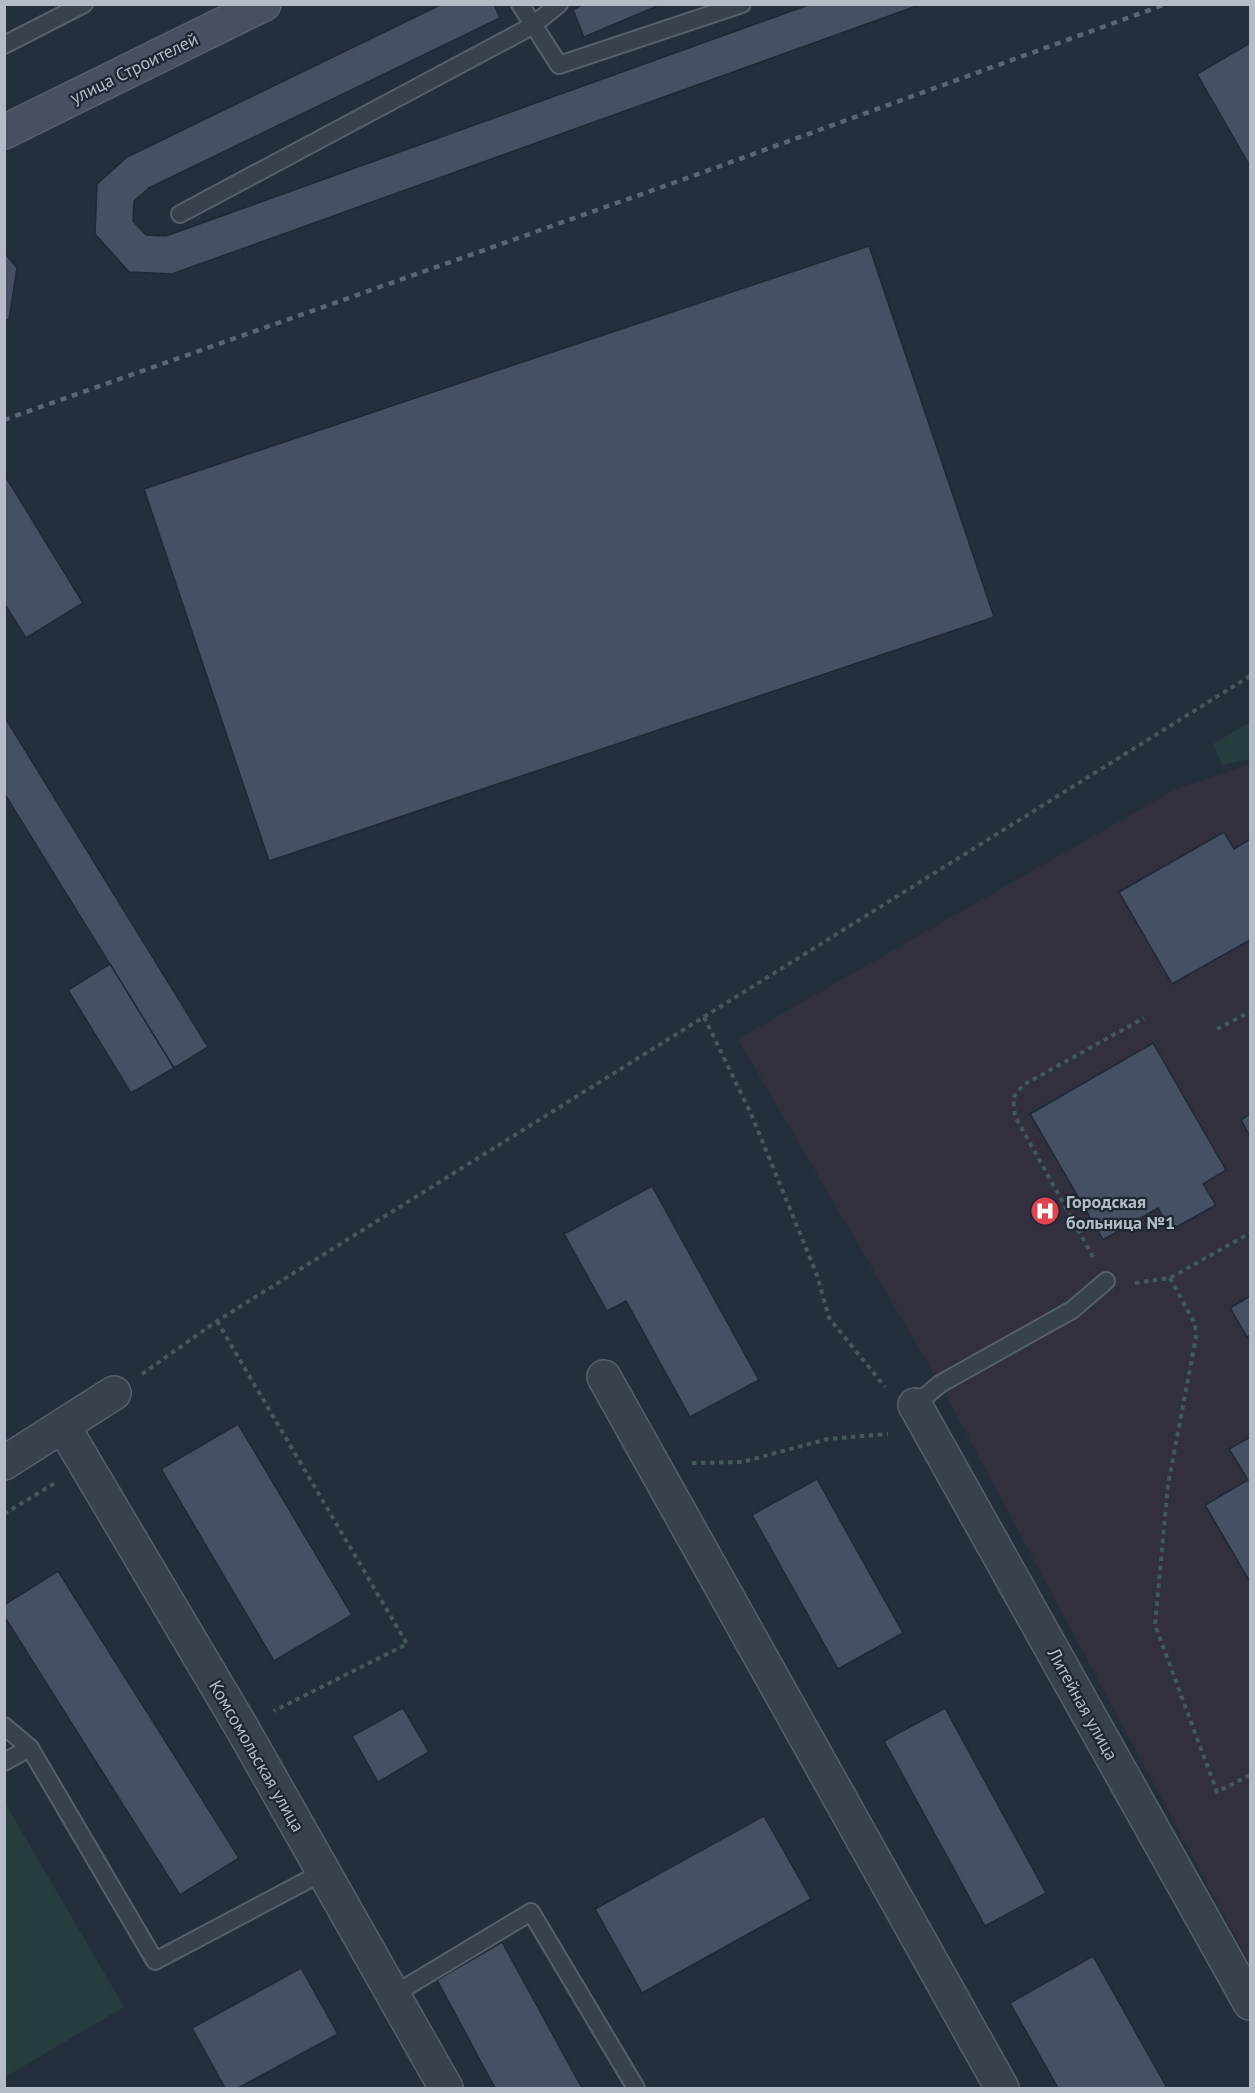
<svg xmlns="http://www.w3.org/2000/svg" width="1255" height="2093" font-family="'PT Sans',sans-serif">
  <style>
    .medical { fill: #32303f }
    .green { fill: #263c3f }
    .building { fill: #455162; stroke: #1f2835; stroke-width: 1.5 }
    .lines { fill: none; stroke-linecap: round; stroke-linejoin: round }
    .service-casing { stroke: #565f6c; stroke-width: 20 }
    .minor-casing { stroke: #565f6c; stroke-width: 36 }
    .secondary-casing { stroke: #565f6c; stroke-width: 36 }
    .path { stroke: #44595c; stroke-width: 4; stroke-dasharray: 4.5 4.5; stroke-linecap: butt }
    .service { stroke: #38414e; stroke-width: 16 }
    .minor { stroke: #38414e; stroke-width: 33 }
    .secondary { stroke: #465061; stroke-width: 33 }
    .rail { stroke: #5a6575; stroke-width: 4.5; stroke-dasharray: 6 6; stroke-linecap: butt }
    .labels { text-anchor: middle; dominant-baseline: central; stroke-width: 4.5; stroke-linejoin: round; paint-order: stroke }
    .street-label { font-size: 18px; fill: #b4bcc9; stroke: #1d2633 }
    .poi-label { font-size: 18px; font-weight: bold; fill: #b4bcc9; stroke: #1d2633; text-anchor: start }
  </style>
  <rect width="100%" height="100%" fill="#242f3e"/>
  <path class="medical" d="M1250 764V1964L940 1384 738 1039 1174 790Z"/>
  <g class="green">
    <path d="M1250 722V759L1222 765 1213 744Z"/>
    <path d="M5 1803 124 2007 5 2077 4 2075Z"/>
  </g>
  <g class="building">
    <path d="M442 4H494L500 18 149 188 134 201 133 221 146 235 166 236 811 4H922L172 274 129 272 95 234 97 184 127 157Z"/>
    <path d="M583 4H662L584 37 573 10Z"/>
    <path d="M1250 43V166L1197 74Z"/>
    <path d="M869 246 994 617 269 861 144 489Z"/>
    <path d="M4 252 17 268 9 319 4 322Z"/>
    <path d="M4 474 83 603 26 638 4 603Z"/>
    <path d="M4 716 208 1047 174 1068 4 793Z"/>
    <path d="M1224 832 1234 849 1250 839V940L1172 984 1119 892Z"/>
    <path d="M110 964 174 1068 131 1093 68 990Z"/>
    <path d="M1153 1043 1226 1170 1203 1184 1216 1205 1171 1230 1158 1208 1103 1240 1030 1114Z"/>
    <path d="M1250 1114V1136L1241 1120Z"/>
    <path d="M652 1186 759 1380 690 1417 626 1301 607 1311 564 1234Z"/>
    <path d="M1250 1296V1335L1247 1337 1230 1308Z"/>
    <path d="M238 1424 352 1615 274 1661 161 1469Z"/>
    <path d="M1250 1437V1582L1205 1505 1248 1480 1229 1449Z"/>
    <path d="M817 1479 903 1633 838 1669 752 1515Z"/>
    <path d="M58 1571 239 1858 180 1895 4 1616V1605Z"/>
    <path d="M403 1708 429 1752 378 1782 352 1736Z"/>
    <path d="M945 1708 1046 1893 985 1926 884 1741Z"/>
    <path d="M764 1816 811 1899 642 1993 595 1909Z"/>
    <path d="M502 1942 582 2088H495L437 1980Z"/>
    <path d="M1093 1956 1167 2088H1058L1010 2003Z"/>
    <path d="M301 1968 338 2034 238 2088H225L192 2028Z"/>
  </g>
  <g class="lines">
    <g class="service-casing">
      <g id="service">
        <path d="M520 4 559 65 742 4"/>
        <path d="M4 45 84 4"/>
        <path d="M180 214 532 26 559 4"/>
        <path d="M915 1405 940 1384 1072 1310 1106 1281"/>
        <path d="M4 1726 30 1748 155 1961 323 1872"/>
        <path d="M4 1762 30 1748"/>
        <path d="M393 1995 531 1912 636 2088"/>
      </g>
    </g>
    <g class="minor-casing">
      <g id="minor">
        <path d="M604 1377 1002 2088"/>
        <path d="M915 1405 1250 2003"/>
        <path d="M63 1426 242 1728 446 2088"/>
        <path d="M4 1463 114 1393"/>
      </g>
    </g>
    <g class="secondary-casing">
      <path id="secondary" d="M4 132 264 4"/>
    </g>
    <g class="path">
      <path d="M704 1017 752 1116 817 1275 829 1318 885 1387"/>
      <path d="M1217 1029 1250 1012"/>
      <path d="M1093 1257 1015 1116 1013 1098 1023 1085 1144 1018"/>
      <path d="M1170 1278 1195 1324 1196 1337 1168 1485 1155 1625 1217 1792 1250 1775"/>
      <path d="M1135 1283 1170 1278 1250 1233"/>
      <path d="M217 1321 407 1644 274 1711"/>
      <path d="M142 1374 217 1321 1250 676"/>
      <path d="M692 1463 742 1462 828 1439 888 1434"/>
      <path d="M4 1514 55 1483"/>
    </g>
    <use href="#service" class="service"/>
    <use href="#minor" class="minor"/>
    <use href="#secondary" class="secondary"/>
    <path class="rail" d="M4 420 679 181 1166 4"/>
  </g>
  <defs>
    <g id="hospital-disc" transform="scale(1.5)"><circle r="9.5" fill="#e0444e" stroke="#1d2633"/><path d="M-5-5h3v3.5h4V-5h3V5h-3V1.5h-4V5h-3Z" fill="#fff"/></g>
  </defs>
  <g fill-rule="evenodd">
    <use href="#hospital-disc" x="1045" y="1211"/>
  </g>
  <g class="labels">
    <g class="street-label">
      <text transform="translate(134 68) rotate(-26)">улица Строителей</text>
      <text transform="translate(1083 1704) rotate(61)">Литейная улица</text>
      <text transform="translate(257 1756) rotate(60)">Комсомольская улица</text>
    </g>
    <g class="poi-label">
      <text x="1066" y="1201">Городская<tspan x="1066" dy="21">больница №1</tspan></text>
    </g>
  </g>
  <rect width="1255" height="2093" fill="none" stroke="#b4bcc9" stroke-width="12"/>
</svg>
